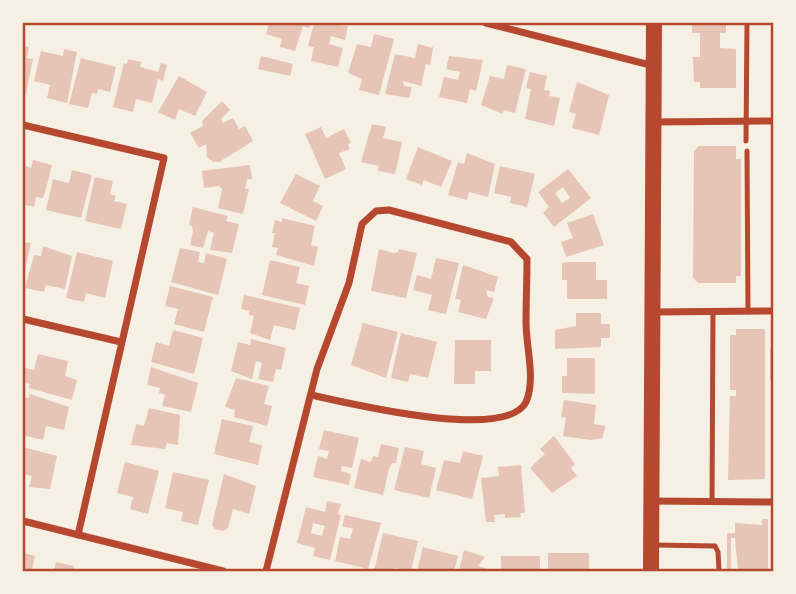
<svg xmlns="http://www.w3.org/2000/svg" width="796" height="594" font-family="'PT Sans',sans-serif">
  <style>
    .building { fill: #e6c5b7; fill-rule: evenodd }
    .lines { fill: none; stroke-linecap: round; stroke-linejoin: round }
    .service { stroke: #b5482f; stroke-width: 5 }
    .minor { stroke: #b5482f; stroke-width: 7 }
    .primary { stroke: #b5482f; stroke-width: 16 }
    .neatline { fill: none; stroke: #b5482f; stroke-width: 2.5 }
  </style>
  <rect width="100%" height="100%" fill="#f6efe4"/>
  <g class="building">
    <path d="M269 23H310L309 28 303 26 295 51 280 47 282 39 266 34Z"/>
    <path d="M314 23 348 26 345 40 331 36 329 44 343 48 338 67 311 61 314 47 308 46Z"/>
    <path d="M692 23H726V33H720V48L736 49V88H700V82H694L693 57H700V33H692Z"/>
    <path d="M374 34 394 39 379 95 359 90 362 79 348 73 357 44 371 47Z"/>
    <path d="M434 43 430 65 426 64 421 86 403 81 404 86 412 87 409 98 385 94 395 54 415 58 418 44 432 48Z"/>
    <path d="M23 46 29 47 27 58 33 59 26 94 23 93Z"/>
    <path d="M64 49 77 52 67 103 47 98 50 85 34 81 41 51 63 56Z"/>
    <path d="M261 56 293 64 290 76 258 69Z"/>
    <path d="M449 56 483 60 476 91 470 89 467 103 439 97 444 77 458 80 460 72 446 69Z"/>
    <path d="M81 58 116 67 110 92 98 89 97 94 92 93 88 108 69 104Z"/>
    <path d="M128 59 141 62 140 67 158 72 161 63 167 65 163 81 158 79 152 103 136 99 133 112 113 107 124 63 127 64Z"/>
    <path d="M507 65 526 69 515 113 504 110 503 114 481 105 490 76 504 79Z"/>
    <path d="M530 72 547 76 544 90 550 91 549 96 560 98 554 126 525 119 531 89 526 88Z"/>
    <path d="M179 76 207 92 195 116 179 109 175 120 158 112Z"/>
    <path d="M577 82 609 95 599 135 572 128 576 114 569 112Z"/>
    <path d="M222 101 230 110 221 119 223 123 233 118 239 129 245 126 253 141 219 162H213L207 157 206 144 199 148 190 133 203 126 202 121Z"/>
    <path d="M372 124 386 127 383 138 402 142 395 174 378 171 379 166 361 162Z"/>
    <path d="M321 127 326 138 344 129 351 143 348 144 350 149 339 153 346 169 325 179 305 134Z"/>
    <path d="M699 146H736V159H741V276H736V283H698L693 278 694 151Z"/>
    <path d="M418 147 452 161 441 187 424 180 422 185 406 179Z"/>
    <path d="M467 153 495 164 488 197 469 192 467 200 448 195 458 162 464 164Z"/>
    <path d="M33 160 52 165 46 189 43 198 36 197 34 207 23 204V165L31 168Z"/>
    <path d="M250 165 252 179H247L245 189H249L243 214 218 208 222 189 219 186 204 188 202 171Z"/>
    <path d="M500 166 535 174 527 207 510 203 511 197 494 193Z"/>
    <path d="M568 169 591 198 554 227 543 213 549 207 538 192ZM563 187 570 198 562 203 555 193Z"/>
    <path d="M72 170 92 175 81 218 46 210 53 179 69 183Z"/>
    <path d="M296 174 320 186 313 201 323 206 316 221 280 203Z"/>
    <path d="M95 177 113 181 110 194 116 196 114 201 127 204 121 229 85 221Z"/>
    <path d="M193 207 228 216 226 221 239 224 232 253 210 250 214 233 208 231 203 248 190 245 193 231 192 226 189 225Z"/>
    <path d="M593 214 604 245 566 257 561 242 573 238 567 223Z"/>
    <path d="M282 218 315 226 311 245 318 247 314 266 276 255 278 248 272 247 275 233H272L275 220 282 222Z"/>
    <path d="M23 242 31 243 24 274 23 273Z"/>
    <path d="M43 246 72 256 65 289 46 285 44 292 25 288 34 255 41 256Z"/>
    <path d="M180 248 200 252 198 262 204 263 206 253 227 259 218 295 171 282Z"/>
    <path d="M379 249 393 253 398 252 399 249 417 253 406 298 371 291Z"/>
    <path d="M77 252 113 261 105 298 86 293 84 302 66 298Z"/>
    <path d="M436 258 459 263 446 314 428 310 432 295 413 290 417 275 431 279Z"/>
    <path d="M270 260 300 267 296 283 309 286 305 305 262 295Z"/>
    <path d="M568 262H596V280H607V299H567V280H562V263Z"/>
    <path d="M463 265 498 277 494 292 486 290 488 297 494 298 486 319 458 312 461 300 455 299Z"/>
    <path d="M170 286 213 297 204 332 174 324 178 309 165 306Z"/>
    <path d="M244 295 300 308 295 330 274 325 270 340 250 333 254 316 249 315V311L241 309Z"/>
    <path d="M576 313H601V324H610V338H601V347L555 349V330L576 326Z"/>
    <path d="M363 323 398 332 386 378 351 365Z"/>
    <path d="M736 329H765V479L728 480 730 396H736V390H730V335H736Z"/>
    <path d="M173 330 203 338 194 374 151 362 156 342 169 346Z"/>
    <path d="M401 333 437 342 428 378 410 374 408 382 391 378Z"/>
    <path d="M251 339 286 348 281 370 276 369 273 382 258 379 262 363 256 361 252 379 231 371 238 342 250 345Z"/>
    <path d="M455 340H491V371H475V384H454Z"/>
    <path d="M770 349 773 350V380H770Z"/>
    <path d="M38 354 68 361 65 376 77 380 72 400 29 388 30 384 23 382 25 368 34 370Z"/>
    <path d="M567 358H595V394L562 393V376H567Z"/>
    <path d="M151 367 198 383 191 412 162 406 165 395 159 393 160 388 147 385Z"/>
    <path d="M236 378 269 386 264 404 272 406 267 426 234 417 235 410 225 407Z"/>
    <path d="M30 394 69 407 64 430 46 426 43 440 23 435V397L29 398Z"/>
    <path d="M564 400 596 405 594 424 606 426 602 438 591 440 563 436 566 418 561 417Z"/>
    <path d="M149 408 180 415 178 445 167 443 165 449 131 445 136 424 144 426Z"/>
    <path d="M222 419 253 426 249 442 262 445 258 465 214 454Z"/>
    <path d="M324 430 359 438 352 468 342 466 341 471 351 474 349 485 313 477 318 456 327 459 329 451 319 449Z"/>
    <path d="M554 436 575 464 571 468 577 476 552 493 530 468 545 454 540 449Z"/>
    <path d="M381 444 399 448 396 463H392L389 469 383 495 354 488 361 459 371 462 373 456 378 457Z"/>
    <path d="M23 447 57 456 50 489 29 487 32 476 23 474Z"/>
    <path d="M405 447 424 451 421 464 436 468 429 498 394 490Z"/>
    <path d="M463 451 483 456 472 499 436 490 444 460 460 463Z"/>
    <path d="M125 462 159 471 148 514 130 509 133 497 117 493Z"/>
    <path d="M521 465 525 513H520L521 517 505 518V514L494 515 495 522H486L481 478 499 476 498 467Z"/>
    <path d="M173 472 209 480 198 525 181 521 183 512 165 508Z"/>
    <path d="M224 474 256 486 249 514 233 509 228 528 224 531 215 529 212 525Z"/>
    <path d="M327 501 341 504 338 514 341 515 330 560 313 556 315 548 297 543 306 507 325 512ZM313 523 325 526 322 536 311 533Z"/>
    <path d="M345 515 381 523 368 569 335 561 340 537 350 539 353 529 342 526Z"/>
    <path d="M762 519H768V571H738L735 538H731V571H727V533H735V523L762 525Z"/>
    <path d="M383 533 418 541 411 571 395 568 394 571H374Z"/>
    <path d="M423 547 458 556 454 571H417Z"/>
    <path d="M464 550 485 557 478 566 495 571H459Z"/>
    <path d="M23 553 35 556 32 569 37 571H23Z"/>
    <rect x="548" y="553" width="41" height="18"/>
    <rect x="501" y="556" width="39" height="15"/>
    <path d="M56 562 74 566 73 571H54Z"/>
  </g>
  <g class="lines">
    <g class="service">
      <path d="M746 141 747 23"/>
      <path d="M747 151 748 312"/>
      <path d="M712 502 713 312"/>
      <path d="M654 545 715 546 718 552 719 571"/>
    </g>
    <g class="minor">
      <path d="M486 23 654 66"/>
      <path d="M655 122 773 121"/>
      <path d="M23 125 164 158 78 535"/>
      <path d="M653 312 773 311"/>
      <path d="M23 319 121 342"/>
      <path d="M652 501 773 502"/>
      <path d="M23 521 223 571"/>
      <path d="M266 571 317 369 349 283 362 224 376 211 389 210 511 242 527 259C527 280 526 301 526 323 526 346 536 380 526 402 506 442 348 403 311 395"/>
    </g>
    <path class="primary" d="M651 571 654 23"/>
  </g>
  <rect width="796" height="594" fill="none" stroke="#f6efe4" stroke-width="49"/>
  <rect x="24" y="24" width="748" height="546" class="neatline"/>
</svg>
